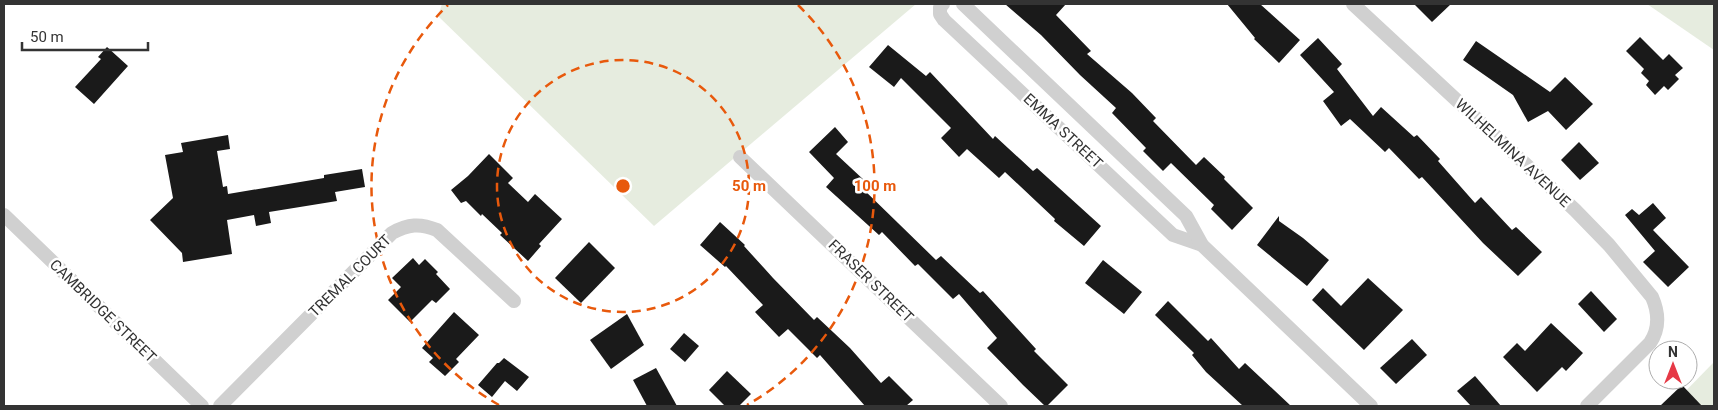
<svg xmlns="http://www.w3.org/2000/svg" width="1718" height="410" font-family="Roboto,sans-serif">
  <style>
    .green { fill: #e6ecdf }
    .building { fill: #1a1a1a }
    .lines { fill: none; stroke-linecap: round; stroke-linejoin: round }
    .street { stroke: #d0d0d0; stroke-width: 14 }
    .ring { fill: none; stroke: #e8590c; stroke-width: 2.5; stroke-dasharray: 9 6 }
    .labels { text-anchor: middle; dominant-baseline: central; stroke-width: 5; stroke-linejoin: round; paint-order: stroke }
    .street-label { font-size: 15px; fill: #333; stroke: #fff }
    .centre { fill: #e8590c; stroke: #fff; stroke-width: 2.5 }
    .ring-label { font-size: 15px; text-anchor: middle; font-weight: bold; fill: #e8590c; stroke: #fff; stroke-width: 5; stroke-linejoin: round; paint-order: stroke }
  </style>
  <rect width="100%" height="100%" fill="#fff"/>
  <g class="green">
    <path d="M442 4H916L654 226 438 16Z"/>
    <path d="M1647 4H1714V50Z"/>
    <path d="M1714 362V406H1671Z"/>
  </g>
  <g class="building">
    <path d="M1005 4H1066L1056 15 1091 51 1087 54 1132 93 1156 118 1153 121 1196 165 1204 157 1225 177 1224 179 1253 208 1232 230 1211 209 1214 205 1171 163 1163 171 1143 151 1146 148 1112 113 1116 108 1080 75 1041 35Z"/>
    <path d="M1227 4H1260L1300 40 1279 63 1254 39 1255 38Z"/>
    <path d="M1414 4H1451L1432 22Z"/>
    <path d="M1640 37 1663 60 1669 54 1683 68 1675 75 1679 79 1668 90 1664 86 1655 95 1646 85 1649 81 1641 73 1644 69 1626 51Z"/>
    <path d="M1318 38 1342 64 1337 69 1373 116 1381 107 1414 137 1417 135 1440 159 1438 161 1475 203 1481 197 1512 230 1516 227 1542 252 1518 276 1483 243 1422 177 1419 179 1389 148 1385 152 1350 119 1341 126 1323 101 1334 92 1300 55Z"/>
    <path d="M1476 41 1550 92 1565 77 1593 104 1566 130 1548 111 1528 122 1513 95 1463 60Z"/>
    <path d="M888 45 926 76 930 72 993 139 995 136 1033 171 1037 168 1101 226 1084 246 1054 221 1055 219 1005 172 999 178 967 149 959 157 941 138 951 128 901 78 894 87 869 67Z"/>
    <path d="M107 47 128 66 94 104 75 87 101 59 98 57Z"/>
    <path d="M835 127 848 142 836 154 865 181 860 186 936 260 941 256 980 293 983 291 1036 349 1034 351 1068 385 1047 406H1045L1023 385 987 348 997 338 959 294 953 299 918 264 915 266 882 232 879 235 826 187 834 178 809 152Z"/>
    <path d="M228 135 230 149 217 151 223 187 227 186 228 194 324 178V175L362 169 365 187 335 192 337 201 269 212 271 223 256 226 254 215 227 220 232 254 183 262 182 253 150 220 173 198 165 155 183 152 181 143Z"/>
    <path d="M1579 142 1599 163 1580 180 1561 160Z"/>
    <path d="M489 154 513 178 508 183 528 202 535 194 562 219 539 244 541 246 528 261 500 235 502 233 482 214 481 216 466 201 461 203 451 190 468 176Z"/>
    <path d="M1653 203 1666 218 1653 230 1689 267 1668 287 1643 262 1655 251 1625 215 1632 209 1639 215Z"/>
    <path d="M1279 216V221L1303 238 1329 260 1307 286 1257 245Z"/>
    <path d="M720 222 745 245 744 246 773 278 814 320 817 317 850 348 881 383 889 376 913 400 906 406H865L820 355 817 358 788 329 779 337 755 312 763 305 726 266 725 267 700 245Z"/>
    <path d="M589 242 615 268 581 303 555 278Z"/>
    <path d="M413 258 419 265 425 259 438 272 436 274 450 289 436 303 432 300 410 322 388 300 401 287 392 278Z"/>
    <path d="M1103 260 1142 292 1124 314 1085 283Z"/>
    <path d="M1368 278 1403 310 1364 350 1312 300 1323 288 1341 306Z"/>
    <path d="M1591 291 1617 319 1604 332 1578 304Z"/>
    <path d="M1168 301 1208 341 1211 338 1239 369 1245 363 1291 406H1243L1206 372 1192 355 1194 353 1155 315Z"/>
    <path d="M454 312 479 335 456 359 459 362 445 376 429 362 433 358 422 348Z"/>
    <path d="M627 314 644 345 611 369 590 340Z"/>
    <path d="M1551 323 1583 353 1566 371 1562 367 1537 392 1503 357 1517 343 1525 351Z"/>
    <path d="M684 333 699 346 685 362 670 349Z"/>
    <path d="M1412 339 1427 355 1396 384 1380 368Z"/>
    <path d="M504 358 529 377 517 391 505 381 492 397 478 385 497 363H499Z"/>
    <path d="M656 368 677 406H647L633 380Z"/>
    <path d="M727 371 751 394 739 406H725L709 390Z"/>
    <path d="M1475 376 1501 406H1471L1457 391Z"/>
    <path d="M1682 385 1702 406H1660Z"/>
  </g>
  <g class="lines">
    <g class="street">
      <path d="M943 4 940 7V14L944 20 1173 235 1202 245"/>
      <path d="M963 4 1186 216 1202 245 1371 406"/>
      <path d="M1353 4 1575 210 1609 245 1652 297C1659 313 1660 328 1650 343L1587 406"/>
      <path d="M740 157 1001 406"/>
      <path d="M4 215 202 406"/>
      <path d="M220 406 392 233C408 224 420 223 437 230L514 301"/>
    </g>
  </g>
  <g class="ring">
    <circle cx="623" cy="186" r="126"/>
    <path d="M499 405A252 252 0 0 1 448 5M798 5A252 252 0 0 1 747 405"/>
  </g>
  <g class="labels">
    <g class="street-label">
      <text transform="translate(1063 131) rotate(43)">EMMA STREET</text>
      <text transform="translate(1513 153) rotate(43)">WILHELMINA AVENUE</text>
      <text transform="translate(350 276) rotate(-45)">TREMAL COURT</text>
      <text transform="translate(871 281) rotate(44)">FRASER STREET</text>
      <text transform="translate(103 311) rotate(44)">CAMBRIDGE STREET</text>
    </g>
  </g>
  <circle cx="623" cy="186" r="8" class="centre"/>
  <g class="ring-label">
    <text x="749" y="191">50 m</text>
    <text x="875" y="191">100 m</text>
  </g>
  <rect width="1718" height="410" fill="none" stroke="#333333" stroke-width="10"/>
  <g transform="translate(1673 365)"><circle r="24" fill="#ffffff" stroke="#adadad"/>
  <path d="M0-4L9 19L0 12L-9 19Z" fill="#e63946"/>
  <text y="-8" font-size="14" font-weight="bold" text-anchor="middle" fill="#333333">N</text>
  </g>
  <path d="M22 42v8h126v-8" fill="none" stroke="#333333" stroke-width="2.5"/>
  <text x="30" y="42" font-size="15" fill="#333333" stroke="#ffffff" stroke-width="4" paint-order="stroke">50 m</text>
</svg>
